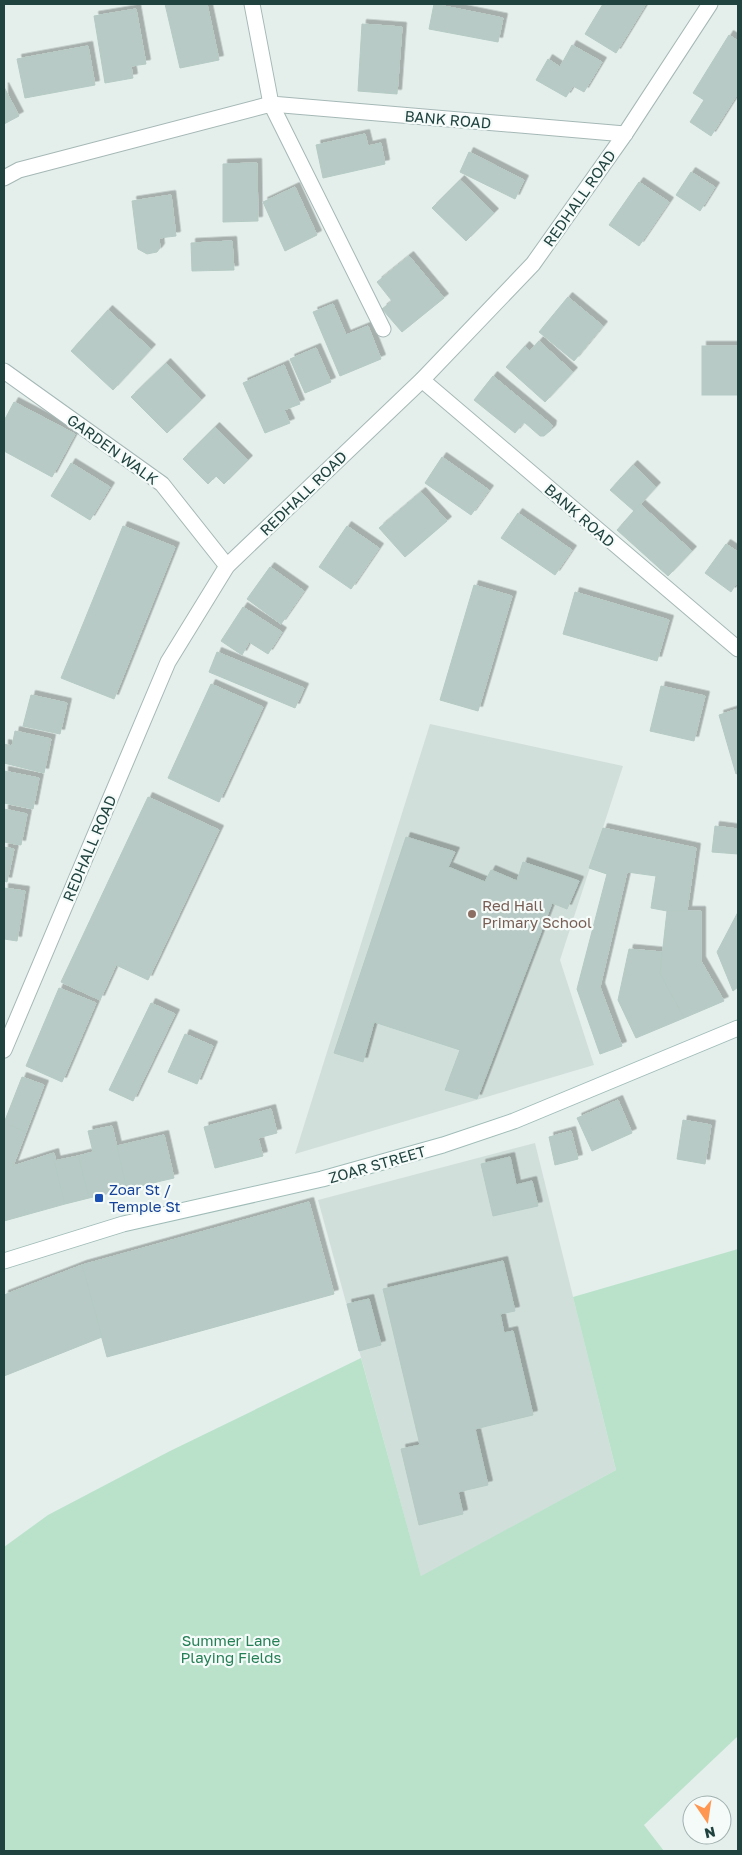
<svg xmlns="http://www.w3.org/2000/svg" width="742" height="1855" font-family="'Golos Text',sans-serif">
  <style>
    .built { fill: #d1dfdb }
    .green { fill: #bae2cb }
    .building { fill: #b8cac5; stroke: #b5cac4; filter: url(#shadow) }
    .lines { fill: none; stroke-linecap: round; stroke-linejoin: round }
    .minor-casing { stroke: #a5b8b5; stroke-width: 17 }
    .tertiary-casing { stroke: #a5b8b5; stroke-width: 17 }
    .secondary-casing { stroke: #a0bcb7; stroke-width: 17 }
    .minor { stroke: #fff; stroke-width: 15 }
    .tertiary { stroke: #fff; stroke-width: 15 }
    .secondary { stroke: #fff; stroke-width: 15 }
    .education-dot { fill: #8d6e63; stroke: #f5fbf9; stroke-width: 2 }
    .transit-dot { fill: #1a4fb4; stroke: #f5fbf9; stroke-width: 2 }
    .labels { text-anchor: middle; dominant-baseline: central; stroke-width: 4.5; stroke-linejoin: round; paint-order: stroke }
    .street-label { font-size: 15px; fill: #20433f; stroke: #f5fbf9 }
    .education-label { font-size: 15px; fill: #785e54; stroke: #f5fbf9; text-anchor: start }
    .transit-label { font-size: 15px; fill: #164399; stroke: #f5fbf9; text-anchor: start }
    .park-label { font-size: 15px; fill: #257f56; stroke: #f5fbf9 }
  </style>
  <defs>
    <filter id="shadow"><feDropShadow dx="4.5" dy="-4.5" stdDeviation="0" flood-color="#0004"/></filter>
  </defs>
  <rect width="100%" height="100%" fill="#e4efec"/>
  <g class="built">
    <path d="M430 724 623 766 560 960 594 1065 295 1154Z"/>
    <path d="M535 1143 616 1470 421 1577 318 1200Z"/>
  </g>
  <path class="green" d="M738 1249V1738L737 1737 644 1825 664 1851H4V1547L48 1515 170 1451 361 1358 421 1576 616 1470 573 1297Z"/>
  <g class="building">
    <path d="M165 4H207L219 60 180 68Z"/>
    <path d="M434 4 503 18 498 42 429 29Z"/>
    <path d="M603 4H646L616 53 585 34Z"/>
    <path d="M136 9 146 64 131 66 133 78 105 83 94 16Z"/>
    <path d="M362 24 402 27 397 94 358 91Z"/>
    <path d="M729 35 738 41V93L711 136 690 122 704 100 693 93Z"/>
    <path d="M572 45 602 62 584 92 573 86 566 97 536 80 548 59 560 67Z"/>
    <path d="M88 46 95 85 25 98 17 59Z"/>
    <path d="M4 87 19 116 4 124Z"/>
    <path d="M365 134 368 146 381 143 385 164 323 178 316 145Z"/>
    <path d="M469 152 524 180 515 199 460 172Z"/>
    <path d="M257 163 258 221 223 222V164Z"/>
    <path d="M691 172 715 187 700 211 676 195Z"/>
    <path d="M460 180 494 213 466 241 432 208Z"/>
    <path d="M639 182 669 202 639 246 609 225Z"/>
    <path d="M295 187 317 235 285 251 263 202Z"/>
    <path d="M171 195 176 236 159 238 160 248 157 252 147 254 138 249 132 201Z"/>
    <path d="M232 241 234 270 192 271 191 243Z"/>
    <path d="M409 256 444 298 402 332 382 309 392 301 377 282Z"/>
    <path d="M568 297 603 326 574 361 539 332Z"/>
    <path d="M333 304 346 335 368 326 381 359 340 376 313 312Z"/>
    <path d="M108 310 151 349 113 390 71 351Z"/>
    <path d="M539 341 573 372 545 402 506 367 525 346 530 351Z"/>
    <rect x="702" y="346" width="36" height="49"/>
    <path d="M316 348 331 382 305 393 290 359Z"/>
    <path d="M166 363 201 400 167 433 131 397Z"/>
    <path d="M284 365 300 404 284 410 290 423 265 433 243 383Z"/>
    <path d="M493 376 552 425 551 430 544 436H540L524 422 515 433 474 400Z"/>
    <path d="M14 402 75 434 52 477 4 451V421Z"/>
    <path d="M215 427 248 460 224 484 216 476 208 484 183 459Z"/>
    <path d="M442 457 489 490 471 515 425 483Z"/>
    <path d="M71 463 110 487 90 520 51 496Z"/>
    <path d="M633 465 656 487 634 511 610 490Z"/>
    <path d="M421 492 447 521 405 557 379 528Z"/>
    <path d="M640 504 692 551 668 576 617 530Z"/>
    <path d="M518 513 572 550 555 575 501 538Z"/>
    <path d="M123 526 175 547 114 699 61 678Z"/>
    <path d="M347 526 379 548 351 589 319 567Z"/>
    <path d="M726 544 738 552V581L731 592 705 573Z"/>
    <path d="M270 567 304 591 281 624 247 599Z"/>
    <path d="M474 585 512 596 478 711 440 700Z"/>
    <path d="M575 592 669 620 657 661 563 634Z"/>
    <path d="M243 607 282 632 268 654 249 642 242 655 221 641Z"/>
    <path d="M217 652 304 688 295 708 209 672Z"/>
    <path d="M211 684 263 707 219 802 168 778Z"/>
    <path d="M661 686 705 696 694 741 650 731Z"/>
    <path d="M31 695 67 703 60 734 23 726Z"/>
    <path d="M738 709V773L736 774 719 715Z"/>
    <path d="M15 731 51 739 44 773 4 763V744L12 746Z"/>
    <path d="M4 771 39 778 33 809 4 803Z"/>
    <path d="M148 797 219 830 148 980 116 965 100 1000 61 982Z"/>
    <path d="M4 809 27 814 21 845 4 842Z"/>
    <path d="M715 826 738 829V854L712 852Z"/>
    <path d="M603 828 696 848 687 911H667L651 908 656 876 627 872 600 987 622 1046 600 1054 577 989 607 874 589 868Z"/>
    <path d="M406 837 455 852 448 867 485 882 491 870 517 881 523 862 579 881 567 909 552 903 477 1099 445 1090 460 1050 374 1022 363 1062 334 1053Z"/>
    <path d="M4 847 14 849 7 882 4 881Z"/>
    <path d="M4 888 25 891 17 941 4 939Z"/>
    <path d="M667 911H701V961L724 1001 684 1018 660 974Z"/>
    <path d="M738 912V987L733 991 717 952Z"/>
    <path d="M629 949 662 952 660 974 684 1018 636 1038 618 1000Z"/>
    <path d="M59 988 96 1003 62 1082 26 1066Z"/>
    <path d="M151 1003 175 1014 133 1101 109 1090Z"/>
    <path d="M185 1034 213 1046 197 1084 168 1072Z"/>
    <path d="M22 1077 44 1085 26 1132 4 1123Z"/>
    <path d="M618 1100 632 1133 592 1151 577 1118Z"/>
    <path d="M271 1109 277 1133 258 1138 263 1156 215 1168 204 1127Z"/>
    <path d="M683 1120 711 1125 705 1164 677 1159Z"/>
    <path d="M4 1123 26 1132 13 1166 54 1153 65 1204 4 1221Z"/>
    <path d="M112 1126 127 1189 89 1198 78 1156 93 1152 88 1131Z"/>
    <path d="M571 1131 578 1159 555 1165 549 1137Z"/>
    <path d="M164 1135 174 1178 127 1189 117 1146Z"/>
    <path d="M78 1156 89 1198 65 1204 54 1161Z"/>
    <path d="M510 1157 516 1185 532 1181 538 1206 493 1216 481 1164Z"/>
    <path d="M309 1202 334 1294 107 1357 82 1265Z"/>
    <path d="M503 1261 515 1311 500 1314 504 1333 513 1331 533 1415 475 1429 488 1485 458 1492 463 1514 419 1525 401 1449 420 1445 383 1289Z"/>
    <path d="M82 1265 102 1337 4 1376V1295Z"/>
    <path d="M369 1299 381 1345 359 1351 347 1304Z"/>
  </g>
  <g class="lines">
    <g class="minor-casing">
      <g id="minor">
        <path d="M252 4 271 104 625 134"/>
        <path d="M4 178 19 170 271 104 383 329"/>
        <path d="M4 371 162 484 227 566"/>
        <path d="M422 380 738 649"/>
      </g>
    </g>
    <g class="tertiary-casing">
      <path id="tertiary" d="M4 1050 168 662 227 566 422 380 533 264 625 134 710 4"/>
    </g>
    <g class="secondary-casing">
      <path id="secondary" d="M4 1261 123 1224 322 1179 443 1145 514 1121 738 1028"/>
    </g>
    <use href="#minor" class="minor"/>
    <use href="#tertiary" class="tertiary"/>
    <use href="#secondary" class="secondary"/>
  </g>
  <circle class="education-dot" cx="472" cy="914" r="5"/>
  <rect class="transit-dot" x="94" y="1193" width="10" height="10" rx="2.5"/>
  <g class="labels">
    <g class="street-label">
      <text transform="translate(448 119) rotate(5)">BANK ROAD</text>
      <text transform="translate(579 198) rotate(-55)">REDHALL ROAD</text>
      <text transform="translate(113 449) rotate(36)">GARDEN WALK</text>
      <text transform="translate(303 493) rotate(-44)">REDHALL ROAD</text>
      <text transform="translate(580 515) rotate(41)">BANK ROAD</text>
      <text transform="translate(89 848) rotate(-67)">REDHALL ROAD</text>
      <text transform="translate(377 1164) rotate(-16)">ZOAR STREET</text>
    </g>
    <g class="education-label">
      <text x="482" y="905">Red Hall<tspan x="482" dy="17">Primary School</tspan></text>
    </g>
    <g class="transit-label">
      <text x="109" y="1189">Zoar St /<tspan x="109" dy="17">Temple St</tspan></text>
    </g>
    <g class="park-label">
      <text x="231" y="1640">Summer Lane<tspan x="231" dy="17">Playing Fields</tspan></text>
    </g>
  </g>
  <rect width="742" height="1855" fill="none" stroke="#20433f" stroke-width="10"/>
  <g transform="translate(707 1820) rotate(167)"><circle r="24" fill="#f5fbf9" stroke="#a0b1af"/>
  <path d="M0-4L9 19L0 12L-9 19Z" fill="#ff9651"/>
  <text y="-8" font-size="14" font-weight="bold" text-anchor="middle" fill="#20433f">N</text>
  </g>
</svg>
